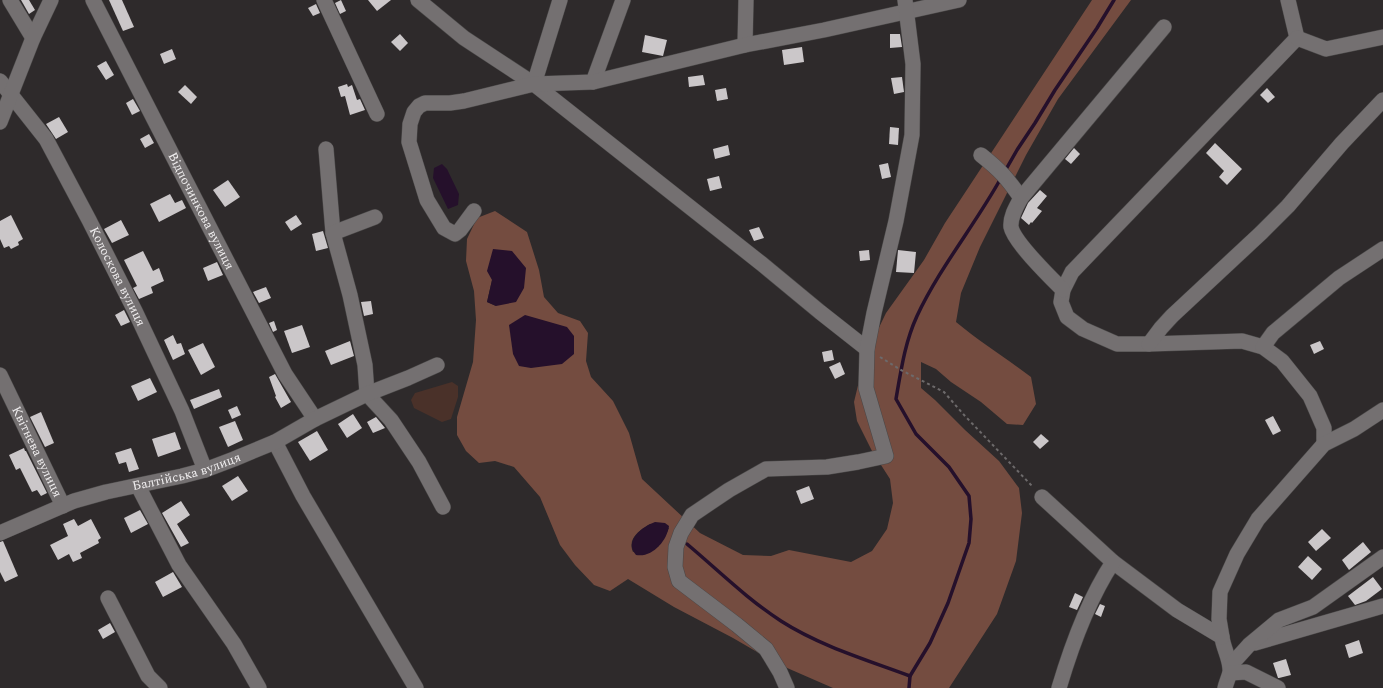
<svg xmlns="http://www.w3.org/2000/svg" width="1383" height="688" font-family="Spectral,serif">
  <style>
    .green { fill: #4a3129 }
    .forest { fill: #744c40; fill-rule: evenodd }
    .water { fill: #25102b }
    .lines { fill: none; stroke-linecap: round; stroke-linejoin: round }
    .stream { stroke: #25102b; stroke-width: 3.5 }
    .building { fill: #cbc7c9 }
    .minor-casing { stroke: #4a4848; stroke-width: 16 }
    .path { stroke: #6d6a6b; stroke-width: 2; stroke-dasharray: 3 3; stroke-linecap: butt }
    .minor { stroke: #747071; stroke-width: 15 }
    .labels { text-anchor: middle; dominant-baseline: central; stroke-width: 4; stroke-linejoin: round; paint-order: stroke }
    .street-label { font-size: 13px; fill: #f0eeef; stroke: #151313 }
  </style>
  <rect width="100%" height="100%" fill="#2e2a2b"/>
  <path class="green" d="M452 382 458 386V397L451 419 442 422 414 408 411 400 415 393Z"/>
  <path class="forest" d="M1092 0H1131L1058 99 1026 155 980 247 961 293 956 322C980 342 1006 358 1031 377L1036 404 1023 425 1007 424 981 402 951 382 936 369 921 362V388L935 400 965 430 999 461 1019 488 1022 513 1016 561 997 614 949 688H833L778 664 733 638 674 607 628 579 610 591 594 585 575 565 560 545 540 497 514 467 495 461 479 463 466 451 457 435V417L473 362 476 320 474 291 466 261 467 239 477 218 495 211 527 232 539 270 544 297 558 313 580 321 588 333 586 361 591 377 613 401 629 433 642 479 700 533 743 555 771 556 789 550 851 562 872 551 887 529 893 503 890 479 872 451 857 421 854 402 860 377 872 342 886 313 924 260 945 223ZM492 280 496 306 487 302ZM650 524 669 528 658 547 633 552C627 538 640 530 650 524Z"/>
  <g class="water">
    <path d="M442 164 447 169 459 194 458 205 448 209 433 178 434 168Z"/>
    <path d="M493 249 512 251 526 268 524 288 516 302 496 306 487 302 492 280 487 271Z"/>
    <path d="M525 315 567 327 574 336V354L562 364 531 368 519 366 513 354 509 325Z"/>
    <path d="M655 522 665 523 669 526C667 541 652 558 636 555 623 541 643 526 655 522Z"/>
  </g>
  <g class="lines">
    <g class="stream">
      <path d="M1005 171 1017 150 1035 123 1055 90 1097 28 1114 0"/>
      <path d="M687 544C718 570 747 599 781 621 820 646 867 660 910 676"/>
      <path d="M909 688 910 676 930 643 948 603 969 543 971 519 969 496 949 467 916 434 896 399C901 370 905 342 917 316 940 267 975 225 1001 178"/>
    </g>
  </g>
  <g class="building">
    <path d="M21 0H29L35 10 29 14Z"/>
    <path d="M109 0H122L134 27 123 31Z"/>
    <path d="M341 0 346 11 340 14 335 3Z"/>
    <path d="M368 0H391L377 11Z"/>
    <path d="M316 4 320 13 313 16 308 8Z"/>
    <path d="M400 34 408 43 400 51 391 42Z"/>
    <path d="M890 34H900L902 47 890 48Z"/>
    <path d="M645 35 667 40 663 56 642 52Z"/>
    <path d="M802 47 804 62 784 65 782 50Z"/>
    <path d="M172 49 176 59 164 64 160 54Z"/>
    <path d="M106 61 114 75 106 80 97 66Z"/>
    <path d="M703 75 705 85 689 87 688 77Z"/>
    <path d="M902 77 904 92 894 94 891 78Z"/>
    <path d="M347 84 348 87 352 85 357 100 360 99 365 110 350 115 345 96 341 97 338 87Z"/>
    <path d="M185 85 197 97 191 104 178 92Z"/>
    <path d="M726 88 728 99 717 101 715 90Z"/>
    <path d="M1267 88 1275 97 1268 103 1260 95Z"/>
    <path d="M133 99 140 111 132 115 126 103Z"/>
    <path d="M59 117 68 132 56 139 46 124Z"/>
    <path d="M890 127 899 128 898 145 889 144Z"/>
    <path d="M149 134 154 143 145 148 140 139Z"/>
    <path d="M1215 143 1242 169 1227 185 1219 177 1224 171 1206 153Z"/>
    <path d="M728 145 730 155 715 159 713 149Z"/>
    <path d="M1074 148 1080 154 1071 164 1065 159Z"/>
    <path d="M888 163 891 177 882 179 879 165Z"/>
    <path d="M719 176 722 188 710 191 707 179Z"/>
    <path d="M228 180 240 197 225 207 213 190Z"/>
    <path d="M1040 190 1047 196 1037 208 1042 211 1032 223 1031 222 1029 225 1021 218 1028 203Z"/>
    <path d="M170 194 175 203 182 200 186 208 159 222 150 204Z"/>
    <path d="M11 215 23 239 18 242 19 245 11 249 9 246 4 248 0 239V221Z"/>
    <path d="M296 215 302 224 291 231 285 222Z"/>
    <path d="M121 220 129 235 112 243 104 229Z"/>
    <path d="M759 227 764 238 754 241 749 230Z"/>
    <path d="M323 231 328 248 316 251 312 234Z"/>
    <path d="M869 250 870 260 860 261 859 251Z"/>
    <path d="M898 250 916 252 914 273 896 272Z"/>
    <path d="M143 251 153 271 159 268 164 281 151 287 153 293 139 299 133 288 137 286 124 260Z"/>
    <path d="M217 262 223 275 208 281 203 268Z"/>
    <path d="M266 287 271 298 259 303 253 292Z"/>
    <path d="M371 301 373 314 364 316 361 302Z"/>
    <path d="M124 310 130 322 121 326 115 315Z"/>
    <path d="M274 321 277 330 273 332 269 323Z"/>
    <path d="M302 325 310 347 292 353 284 331Z"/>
    <path d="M173 335 177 344 181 343 185 354 173 360 164 340Z"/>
    <path d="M350 341 354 356 331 365 325 351Z"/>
    <path d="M1320 341 1324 349 1314 354 1310 345Z"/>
    <path d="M203 343 215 367 201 375 188 350Z"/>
    <path d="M832 350 834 360 824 362 822 352Z"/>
    <path d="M840 362 845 374 835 379 829 367Z"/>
    <path d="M275 374 291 402 281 408 275 397 276 396 269 377Z"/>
    <path d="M150 378 157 392 138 401 131 386Z"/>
    <path d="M219 389 222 397 194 409 190 400Z"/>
    <path d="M237 406 241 415 232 419 228 410Z"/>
    <path d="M41 412 54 443 45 447 30 417Z"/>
    <path d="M353 414 362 428 347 438 338 424Z"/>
    <path d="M1273 416 1281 431 1273 435 1265 420Z"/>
    <path d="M376 417 385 428 373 433 367 422Z"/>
    <path d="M235 421 243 440 228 447 219 427Z"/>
    <path d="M317 431 328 450 310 461 298 442Z"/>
    <path d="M175 432 181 449 158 457 152 439Z"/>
    <path d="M1041 434 1049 441 1040 449 1033 442Z"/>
    <path d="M24 448 25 451H26L47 493 41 496 37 490 32 492 20 468 16 470 9 455Z"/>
    <path d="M131 448 139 469 129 472 126 462 119 464 115 453Z"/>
    <path d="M238 476 248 491 232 501 222 486Z"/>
    <path d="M809 486 814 499 801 504 796 491Z"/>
    <path d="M181 501 190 515 177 524 189 543 181 547 162 513Z"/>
    <path d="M140 510 148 524 131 533 124 518Z"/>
    <path d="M74 519 78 526 91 519 101 538 98 540 99 543 80 553 82 558 73 562 69 554 58 560 50 545 68 536 63 524Z"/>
    <path d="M1322 529 1331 538 1316 551 1308 542Z"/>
    <path d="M3 541 18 576 5 582 0 572V542Z"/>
    <path d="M1363 542 1371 552 1349 570 1342 560Z"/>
    <path d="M1308 556 1322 569 1312 580 1298 567Z"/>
    <path d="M173 572 182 587 163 597 155 582Z"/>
    <path d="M1373 577 1382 589 1366 601 1355 605 1348 596Z"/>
    <path d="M1075 593 1083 597 1077 610 1069 607Z"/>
    <path d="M1100 604 1105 606 1101 617 1095 614Z"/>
    <path d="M110 623 115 632 103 639 98 630Z"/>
    <path d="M1359 640 1363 653 1349 658 1345 645Z"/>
    <path d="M1286 659 1291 675 1279 678H1278L1273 663Z"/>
  </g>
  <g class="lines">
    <g class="minor-casing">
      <g id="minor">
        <path d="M10 0 33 38"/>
        <path id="s1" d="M93 0 178 166 285 374 315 419"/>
        <path d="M324 0 377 114"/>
        <path d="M418 0 464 38 534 84 762 264 820 312 867 349"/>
        <path d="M1288 0 1297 38"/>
        <path d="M1297 38 1072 272 1063 290 1061 302 1067 317 1083 329 1117 344H1149L1242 341 1263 347 1282 361 1310 396 1324 428V444"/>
        <path d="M1297 38 1326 49 1383 37"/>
        <path d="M745 45 746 0"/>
        <path id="s2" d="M0 81 46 139 89 220 135 311 182 411 205 470"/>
        <path d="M593 82 623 0"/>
        <path d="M534 84 560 0"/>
        <path d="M0 122 33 38 51 0"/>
        <path d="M326 149 333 233"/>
        <path d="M981 155C1000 170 1007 178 1021 198"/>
        <path d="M474 211 460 230 455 234 444 228 427 200 409 142 410 124 414 112 419 106 425 103H450L464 101 534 84 593 82 745 45 824 30 959 0"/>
        <path d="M375 217 333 233 350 295 365 365 367 394 391 420 419 462 443 507"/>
        <path d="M1063 290C1051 278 1014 242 1011 227 1010 217 1016 207 1021 198L1164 27"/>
        <path d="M1149 344 1161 328 1172 316 1261 233 1288 206 1342 143 1383 100"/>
        <path d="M1263 347 1273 333 1339 278 1383 249"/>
        <path id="s3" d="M0 375 63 506"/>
        <path d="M275 442 303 496 416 688"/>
        <path d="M138 486 179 565 234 644 259 688"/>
        <path d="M1042 497 1113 562 1177 610 1222 637C1223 648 1231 660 1230 672 1229 677 1226 683 1225 688"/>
        <path id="s4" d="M0 533 74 501 106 492 182 476 205 470 234 459 275 442 315 419 367 394 408 378 437 365"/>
        <path d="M108 598 148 676 160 688"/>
        <path d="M1222 637 1219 619 1220 592 1237 554 1258 519 1324 444 1354 429 1383 410"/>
        <path d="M1255 643 1383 606"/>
        <path d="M1230 666 1249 645 1279 620 1313 607 1383 557"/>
        <path d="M1230 673 1246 672 1278 688"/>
        <path d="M787 688 780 672 766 649 737 625 679 581 675 567 676 547 681 533 692 515 729 490 766 469 827 467 858 462 886 456 866 388 867 349 874 313 896 221 912 135 913 64 905 0"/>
        <path d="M1059 688C1072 644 1088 600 1113 562"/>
      </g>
    </g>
    <path class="path" d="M880 357 901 370 944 392 965 416 1033 487"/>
    <use href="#minor" class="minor"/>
  </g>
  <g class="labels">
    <g class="street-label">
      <text stroke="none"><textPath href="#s1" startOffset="237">Відпочинкова вулиця</textPath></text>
      <text stroke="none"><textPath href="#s2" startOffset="229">Колоскова вулиця</textPath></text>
      <text stroke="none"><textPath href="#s3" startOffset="85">Квітнева вулиця</textPath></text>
      <text stroke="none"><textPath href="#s4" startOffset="197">Балтійська вулиця</textPath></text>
    </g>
  </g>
</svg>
